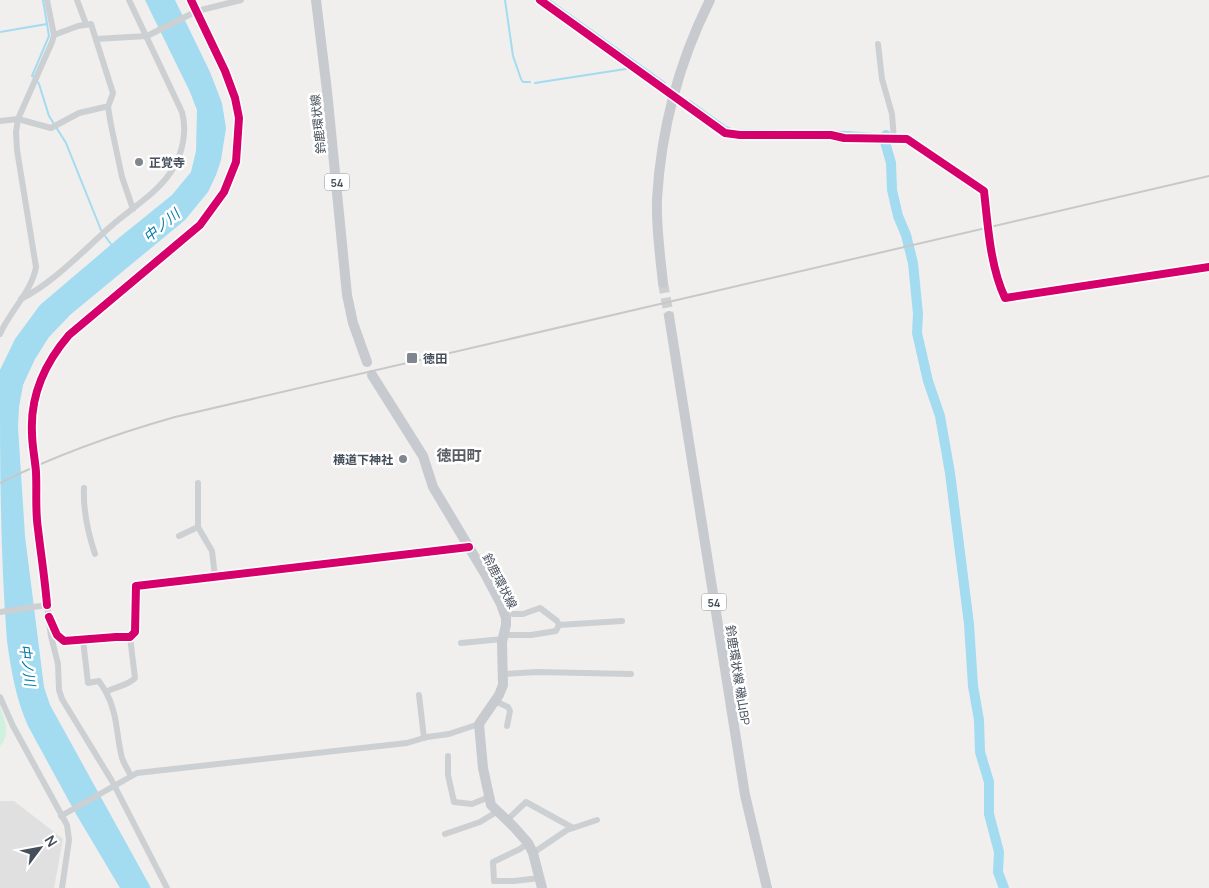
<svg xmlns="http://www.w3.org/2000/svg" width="1209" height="888" font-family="Manrope,'Noto Sans JP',sans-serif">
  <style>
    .education { fill: #e1e0e0 }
    .green { fill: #d1f1df }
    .water { fill: #a3dbf1 }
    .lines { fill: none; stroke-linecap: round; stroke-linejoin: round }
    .stream { stroke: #a3dbf1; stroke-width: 2 }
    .river { stroke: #a3dbf1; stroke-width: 10 }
    .street-tunnel { stroke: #cecfd1; stroke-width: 6; stroke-dasharray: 6 3; stroke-linecap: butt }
    .primary-tunnel { stroke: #cecfd1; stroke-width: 10; stroke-dasharray: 10 5; stroke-linecap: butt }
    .street { stroke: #ccd0d3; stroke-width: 6 }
    .primary { stroke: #c7cacf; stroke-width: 10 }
    .rail { stroke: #c6c8ca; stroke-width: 2 }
    .cycleway-casing { stroke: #fff; stroke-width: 11 }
    .cycleway { stroke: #d6006c; stroke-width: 8 }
    .poi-dot { fill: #81878f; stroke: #fff; stroke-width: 2 }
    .labels { text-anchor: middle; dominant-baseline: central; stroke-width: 5; stroke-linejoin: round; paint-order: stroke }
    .shield { fill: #fff; stroke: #7d848d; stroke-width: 1 }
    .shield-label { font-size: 11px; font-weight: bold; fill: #454f5c }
    .street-label { font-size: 12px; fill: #454f5c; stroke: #fff }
    .poi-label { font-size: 12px; font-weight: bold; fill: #454f5c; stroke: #fff; text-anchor: start }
    .water-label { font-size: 14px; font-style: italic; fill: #037baa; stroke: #fff }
    .quarter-label { font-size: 15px; font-weight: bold; fill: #5a5d63; stroke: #fff }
  </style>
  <rect width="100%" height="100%" fill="#f0efee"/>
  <path class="education" d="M0 801H14L63 839 54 888H0Z"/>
  <path class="green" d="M0 706C4 720 12 734 0 746Z"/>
  <path class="water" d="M145 0H175L210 72 222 103 226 128 221 160 216 175 208 192 185 220 70 315 49 337 35 359 23 385 19 407 18 427 25 536 44 687 50 705 151 888H120L76 814 28 726C16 699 11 670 7 641 0 551 0 460 0 370L15 339 40 305 120 237 172 195 191 172 196 151 197 110 190 92Z"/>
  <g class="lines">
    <g class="stream">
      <path d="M43 0 47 24"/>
      <path d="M505 0 513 56 521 79 523 82H530"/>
      <path d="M549 0 665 83"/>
      <path d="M0 32 47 24 49 36 32 76 34 77"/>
      <path d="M37 81 39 84 49 116 66 143 101 230"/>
      <path d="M535 83 632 68"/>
      <path d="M690 101 726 127 733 130 848 132 886 135"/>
      <path d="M719 133 732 137"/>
      <path d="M105 236 111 244"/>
    </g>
    <path class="river" d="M886 135 885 142 891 163 892 190 898 216 906 235 913 263 918 314 917 333 928 381 940 416 950 473 969 624 973 686 979 720 980 752 989 782V814L999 852 998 872 1004 888"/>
    <path class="street-tunnel" d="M987 220 989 236"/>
    <path class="primary-tunnel" d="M663 283 669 316"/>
    <g class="street">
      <path d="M77 0 86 24"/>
      <path d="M540 0 722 131 740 135H831L844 138 907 139 984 191 987 220"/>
      <path d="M54 35 78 26 91 24 113 93 108 107 111 125 122 177 133 209"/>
      <path d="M96 39 147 36 197 11 241 0"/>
      <path d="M878 44 882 79 892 114 894 139"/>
      <path d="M0 121 18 119 51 128 79 113 105 107H108"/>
      <path d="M989 236 1000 289 1005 298 1209 267"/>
      <path d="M21 299C53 283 83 251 110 227 131 208 159 193 174 167 183 151 187 130 182 112L129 0"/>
      <path d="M0 334C10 311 32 291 36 267L17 150 16 132 18 119 52 42 54 35 47 0"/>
      <path d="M198 483V527L212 551 215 577"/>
      <path d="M84 488C83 510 88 533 95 554"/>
      <path d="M179 536 198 527"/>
      <path d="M47 605C45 580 41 555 38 529 35 510 37 491 36 472 35 459 32 446 32 433 30 396 45 363 69 335L200 225 224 192 236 162 239 118 235 98 225 71 191 0"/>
      <path d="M0 612 47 605 51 636 58 664 59 690 62 699 112 781 167 888"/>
      <path d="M513 614H523L540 608 557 621 559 625"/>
      <path d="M49 617 57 635 64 641 116 637H130L135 632 136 586 469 547"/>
      <path d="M504 635H531L556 631 559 625 622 621"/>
      <path d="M130 637 135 678C129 685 115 687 106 692 118 714 116 735 122 758 124 764 128 770 131 776"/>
      <path d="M83 640 88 683 99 681 106 692"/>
      <path d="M461 643 503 639"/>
      <path d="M504 674 537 672 631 674"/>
      <path d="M419 695 424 738"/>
      <path d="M0 697 13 726 67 825 69 840 62 888"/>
      <path d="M495 701 508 707 510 711 507 726"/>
      <path d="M448 756V775L454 802 472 804 489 797"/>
      <path d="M61 816 137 773 407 743 427 737 449 734 479 724"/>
      <path d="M507 820 526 802 573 828 597 820"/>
      <path d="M445 834 480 822 498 811"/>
      <path d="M528 843 520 849 493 862 494 881H514L540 878"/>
      <path d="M533 853 567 830 573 828"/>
    </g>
    <g class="primary">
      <path d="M316 0 327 91 347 295 353 323 367 362"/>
      <path d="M663 283C660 255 656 227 657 199 661 130 679 62 710 0"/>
      <path d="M669 316 745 795 767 888"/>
      <path d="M372 375 423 456 433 487 485 574 501 604 506 618V625L502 642 503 685 499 695 479 724 483 768 491 805 514 827 528 843 533 853 542 888"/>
    </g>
    <path class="rail" d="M0 483C56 455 115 434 175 417L1209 176"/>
    <g class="cycleway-casing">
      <g id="cycleway">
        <path d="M540 0 725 133 740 135H831L844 138 907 139 984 191C988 226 990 266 1005 298L1209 267"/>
        <path d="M47 605C45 580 41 555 38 529 35 510 37 491 36 472 35 459 32 446 32 433 30 396 45 363 69 335L200 225 224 192 236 162 239 118 235 98 225 71 191 0"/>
        <path d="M49 617 57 635 64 641 116 637H130L135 632 136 586 469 547"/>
      </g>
    </g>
    <use href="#cycleway" class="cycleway"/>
  </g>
  <g class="poi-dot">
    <circle cx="139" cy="162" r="5"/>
    <rect x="406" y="352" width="12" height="12" rx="2.5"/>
    <circle cx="403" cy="459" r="5"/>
  </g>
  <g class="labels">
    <g class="shield">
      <rect x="324.5" y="173.5" width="25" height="17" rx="4"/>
      <rect x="701.5" y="593.5" width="25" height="17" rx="4"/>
    </g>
    <g class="shield-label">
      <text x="337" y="182">54</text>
      <text x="714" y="602">54</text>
    </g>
    <g class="street-label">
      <text transform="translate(318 124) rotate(-96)">鈴鹿環状線</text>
      <text transform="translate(500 581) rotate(63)">鈴鹿環状線</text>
      <text transform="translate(738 675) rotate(81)">鈴鹿環状線 磯山BP</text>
    </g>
    <g class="poi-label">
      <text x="149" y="162">正覚寺</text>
      <text x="423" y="358">徳田</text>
      <text x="393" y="459" text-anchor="end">横道下神社</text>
    </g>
    <g class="water-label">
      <text transform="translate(161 225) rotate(-40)">中ノ川</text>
      <text transform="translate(28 665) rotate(82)">中ノ川</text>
    </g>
    <g class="quarter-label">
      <text x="459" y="455">徳田町</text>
    </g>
  </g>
  <g transform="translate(40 848) rotate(58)" stroke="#ffffff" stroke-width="4" paint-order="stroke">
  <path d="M0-4L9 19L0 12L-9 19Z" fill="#454f5c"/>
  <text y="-8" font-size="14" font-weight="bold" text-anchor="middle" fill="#454f5c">N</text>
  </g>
</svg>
